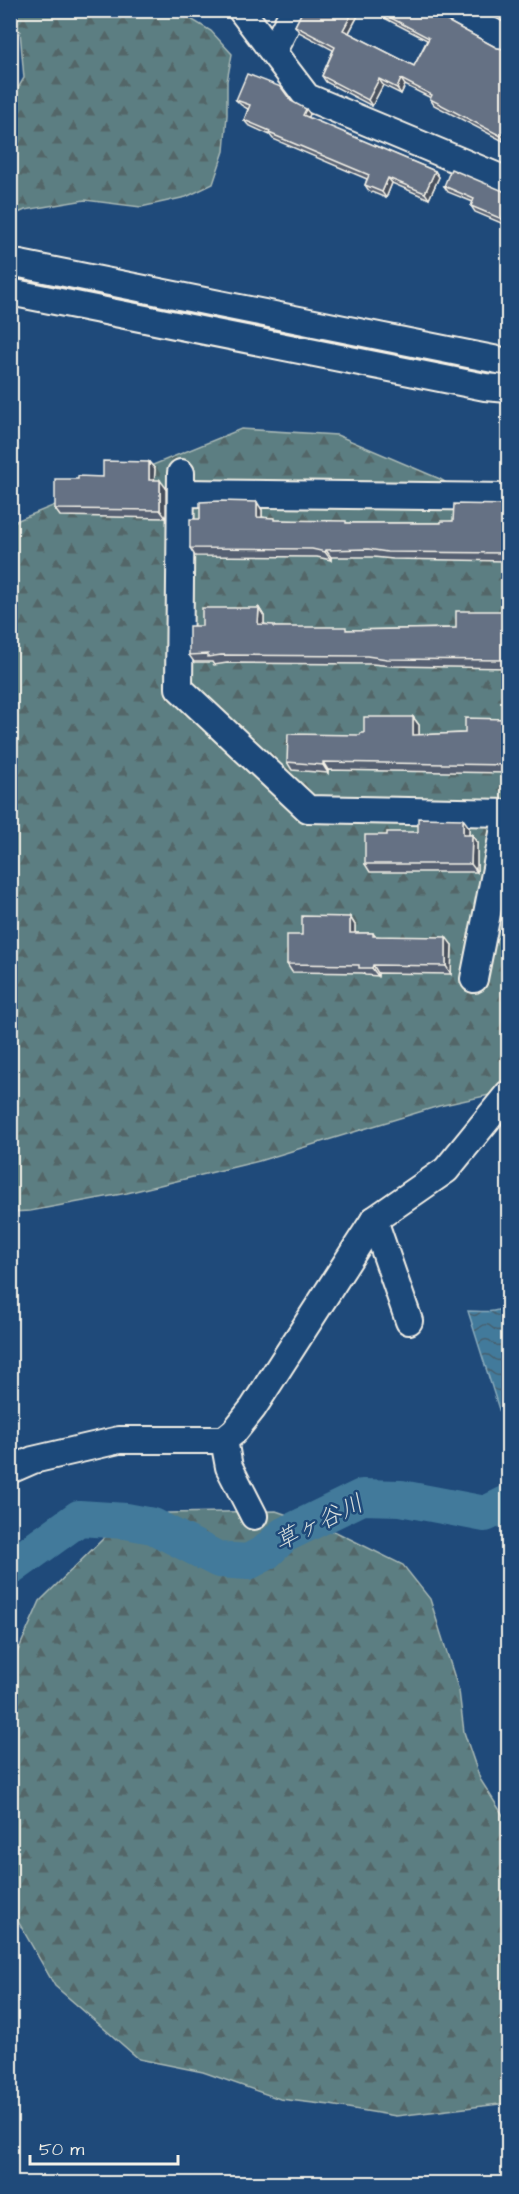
<svg xmlns="http://www.w3.org/2000/svg" width="519" height="2194" font-family="'Architects Daughter','Klee One',sans-serif">
  <style>
    .forest { fill: url(#forest-firs); stroke: #a8b8b5; stroke-width: 1.5 }
    .water { fill: url(#water-waves); stroke: #89aaba; stroke-width: 1.5 }
    .lines { fill: none; stroke-linecap: round; stroke-linejoin: round }
    .river { stroke: #427a9b; stroke-width: 36 }
    .minor-casing { stroke: #f4f1e8; stroke-width: 30 }
    .minor { stroke: #1f4a7a; stroke-width: 26 }
    .wall { fill: #576172; stroke: #f4f1e8; stroke-width: 1.5 }
    .shaded-wall { fill: #474f5c; stroke: #f4f1e8; stroke-width: 1.5 }
    .building { fill: #657184; stroke: #f4f1e8; stroke-width: 1.5 }
    .labels { text-anchor: middle; dominant-baseline: central; stroke-width: 5; stroke-linejoin: round; paint-order: stroke }
    .water-label { font-size: 24px; font-style: italic; fill: #d9dfdc; stroke: #1f4a7a }
  </style>
  <defs>
    <pattern id="forest-firs" width="22" height="20" patternUnits="userSpaceOnUse" patternTransform="scale(1.5)"><rect width="22" height="20" fill="#5c7e82"/><path d="M5 1l3.5 6h-7zM16 11l3.5 6h-7z" fill="#536667"/></pattern>
    <pattern id="water-waves" width="16" height="10" patternUnits="userSpaceOnUse" patternTransform="scale(1.5)"><rect width="16" height="10" fill="#427a9b"/><path d="M0 5q4-4 8 0t8 0" fill="none" stroke="#466170"/></pattern>
  </defs>
  <rect width="100%" height="100%" fill="#1f4a7a"/>
  <filter id="ink" filterUnits="userSpaceOnUse"><feTurbulence type="fractalNoise" baseFrequency=".0167" numOctaves="2"/><feDisplacementMap in="SourceGraphic" scale="12" xChannelSelector="R" yChannelSelector="G"/><feConvolveMatrix kernelMatrix="1 2 1 2 8 2 1 2 1" color-interpolation-filters="sRGB"/></filter>
  <g filter="url(#ink)">
    <g class="forest">
      <path d="M11 10 178 11 211 31 232 54 227 81V115L224 151 213 184 186 197 141 207 85 200 25 210 11 216V100L24 78 20 31 11 30Z"/>
      <path d="M241 429 337 435 440 479 508 520V1091L439 1106 259 1161 127 1193 30 1211 11 1212V523Z"/>
      <path d="M276 1511 336 1532 403 1565 430 1599 459 1691 464 1732 480 1779 508 1823V2103L396 2116 330 2105 280 2099 203 2072 139 2059 55 1986 11 1909 10 1669 40 1601 105 1537 168 1513Z"/>
    </g>
    <path class="water" d="M508 1303V1438L468 1311C482 1311 498 1315 508 1303Z"/>
    <g class="lines">
      <path class="river" d="M10 1568 79 1518 126 1521 153 1526 219 1560 248 1562 265 1553 284 1535 362 1497 401 1498 485 1514 508 1503"/>
      <g class="minor-casing">
        <g id="minor">
          <path d="M241 10 307 97 508 181"/>
          <path d="M451 10 508 40"/>
          <path d="M273 51 294 10"/>
          <path d="M10 262 508 362"/>
          <path d="M10 292 485 387 508 389"/>
          <path d="M181 473 179 688 308 809 508 813"/>
          <path d="M182 493 508 497"/>
          <path d="M474 979 507 813"/>
          <path d="M374 1220 409 1321"/>
          <path d="M224 1440 229 1467 254 1516"/>
          <path d="M10 1470 33 1460 119 1440H224L234 1432 253 1408 374 1220 446 1170 508 1094"/>
        </g>
      </g>
      <use href="#minor" class="minor"/>
    </g>
    <g class="wall">
      <path d="M303 10H361L349 33 414 66 427 40 369 10H427L497 48 504 49 508 48V135L505 142 434 105 430 99 431 98 405 85 401 94 383 85 372 106 326 82 322 76 333 50 299 32 295 26Z"/>
      <path d="M236 100 291 101 310 114 308 118 435 171 439 177 429 199 392 183 386 198 369 191 365 185 367 179 273 139 270 135 248 125 244 120 248 109 241 105Z"/>
      <path d="M444 186 508 193V220L506 225 475 212 471 206 473 202 448 192Z"/>
      <path d="M149 462 155 469 154 480 166 488V518L60 516 55 509 78 479 103 477Z"/>
      <path d="M508 505V561L393 559 373 557H331V560L317 557 195 556 190 548 200 519 262 510V517L276 520 348 523H441L453 521Z"/>
      <path d="M259 608 264 616V624L276 627 348 630 456 628 508 611V668L392 666 372 664 227 663 214 665 212 662H194L189 655 202 626Z"/>
      <path d="M413 717 419 725V735L465 733 508 719V773L328 770V773L292 770 287 762 360 735 364 733Z"/>
      <path d="M469 827V835H472L477 843V872H370L365 864 387 835Z"/>
      <path d="M350 917 355 925V933H373L375 936 452 945 451 974 378 973V976L365 975 363 973 292 972 287 964 302 935Z"/>
    </g>
    <g class="shaded-wall">
      <path d="M354 10H361L347 36 343 30Z"/>
      <path d="M379 79 383 85 372 106 368 100Z"/>
      <path d="M401 79 405 85 401 94 397 88Z"/>
      <path d="M306 109 310 114 307 121 303 115Z"/>
      <path d="M505 129 508 134 505 142 501 136Z"/>
      <path d="M435 171 439 177 429 199 425 193Z"/>
      <path d="M388 178 392 183 386 198 382 192Z"/>
      <path d="M506 210 508 213V220L506 225 502 219Z"/>
      <path d="M149 462 155 469 154 488 149 480Z"/>
      <path d="M160 480 166 488V518L160 510Z"/>
      <path d="M257 502 262 510V525L257 517Z"/>
      <path d="M326 550 331 557V560L325 552Z"/>
      <path d="M259 608 264 616V632L258 624Z"/>
      <path d="M413 717 419 725V743L413 735Z"/>
      <path d="M323 762 328 770V773L323 765Z"/>
      <path d="M463 819 469 827V843L463 835Z"/>
      <path d="M472 835 477 843V872L471 864Z"/>
      <path d="M350 917 355 925V941L350 933Z"/>
      <path d="M446 937 452 945 451 974 446 966Z"/>
      <path d="M373 965 378 973V976L372 968Z"/>
    </g>
    <g class="building">
      <path d="M303 10H354L343 30 414 66 429 38 376 10H427L497 48 504 49 508 48V131L505 129 501 136 430 99 432 95 401 79 397 88 379 79 368 100 322 76 335 47 295 26Z"/>
      <path d="M247 74 281 87 291 101 306 109 303 115 435 171 425 193 388 178 382 192 365 185 369 175 269 133 270 131 244 120 250 105 236 100Z"/>
      <path d="M451 169 508 193V211L506 210 502 219 471 206 474 199 444 186Z"/>
      <path d="M103 461 149 462V480H160V510L55 509V479H78V476L103 477Z"/>
      <path d="M220 501 257 502V517L274 518V520L346 521V523H441V521H453L454 504 508 505V553L387 552 368 549 326 550 325 552 312 549 190 548V519H200V502Z"/>
      <path d="M202 608H259L258 624 274 625V627H346V630L456 628V611H508V660L387 659 367 656 221 655 208 657V654L189 655V626H202Z"/>
      <path d="M364 717H413V735L465 733V718L508 719V765L323 762V765L287 762 288 734 360 735 361 733H364Z"/>
      <path d="M418 818 463 819V835H472L471 864H365V835H387V832H418Z"/>
      <path d="M302 916 350 917V933H373V936L446 937V966L373 965 372 968H359V965L287 964V935H302Z"/>
    </g>
  </g>
  <g class="labels">
    <g class="water-label">
      <text transform="translate(319 1523) rotate(-26)">草ヶ谷川</text>
    </g>
  </g>
  <rect width="519" height="2194" fill="none" stroke="#1f4a7a" stroke-width="36"/>
  <rect x="18" y="18" width="483" height="2158" fill="none" stroke="#f4f1e8" stroke-width="2" filter="url(#ink)"/>
  <path d="M30 2155v9h148v-9" fill="none" stroke="#f4f1e8" stroke-width="3"/>
  <text x="39" y="2155" font-size="18" fill="#f4f1e8" stroke="#1f4a7a" stroke-width="4.5" paint-order="stroke">50 m</text>
</svg>
